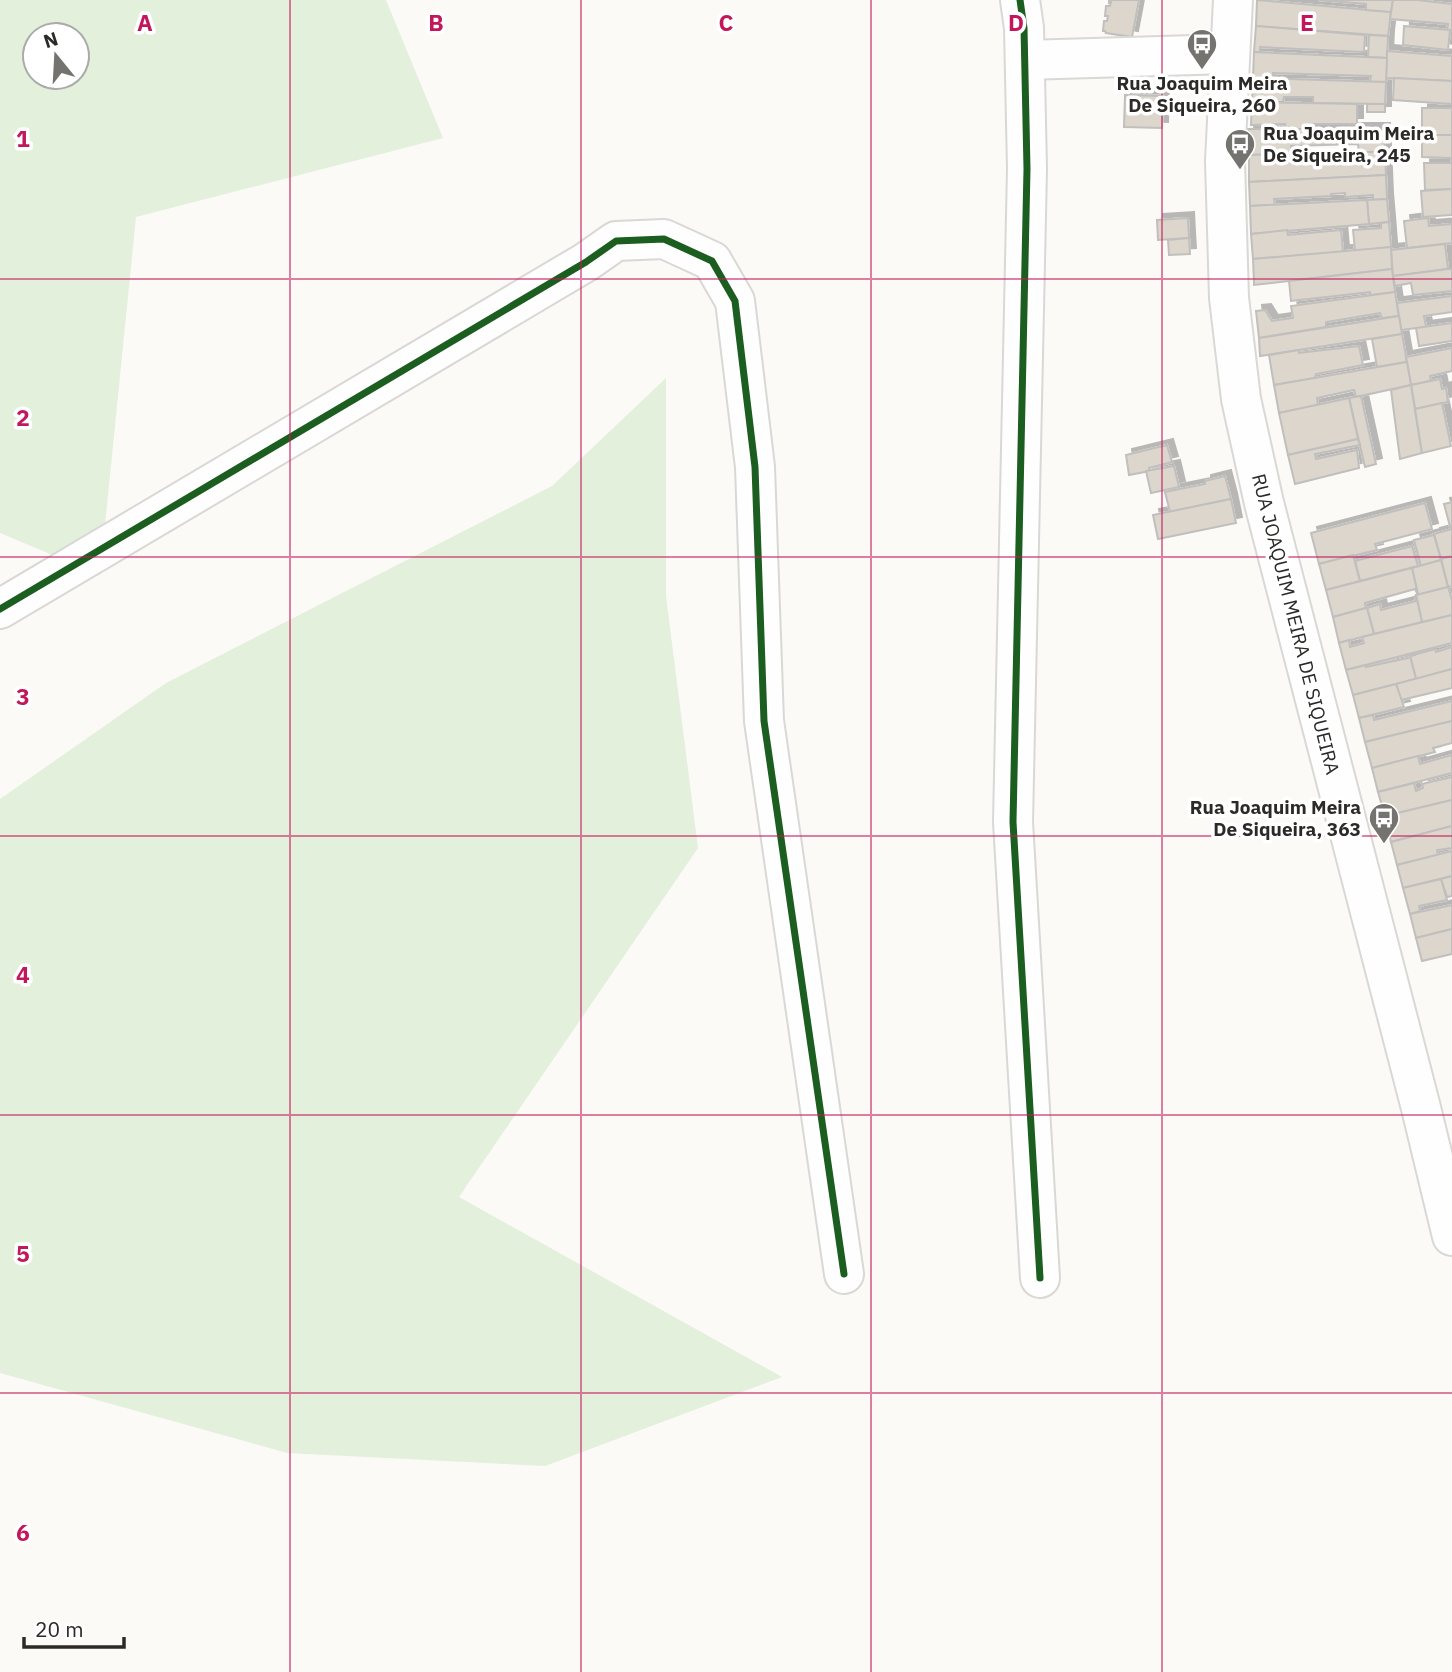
<svg xmlns="http://www.w3.org/2000/svg" width="1452" height="1672" font-family="'IBM Plex Sans',sans-serif">
  <style>
    .green { fill: #e3f0dc; fill-rule: evenodd }
    .building { fill: #ddd6cc; stroke: #c0bfbd; stroke-width: 2; filter: url(#shadow) }
    .lines { fill: none; stroke-linecap: round; stroke-linejoin: round }
    .minor-casing { stroke: #d9d8d5; stroke-width: 42 }
    .minor { stroke: #fffefe; stroke-width: 38 }
    .cycleway-casing { stroke: #fff; stroke-width: 11 }
    .cycleway { stroke: #1b5e20; stroke-width: 7 }
    .grid { fill: none; stroke: #c2185b; stroke-width: 2; stroke-opacity: 0.55 }
    .labels { text-anchor: middle; dominant-baseline: central; stroke-width: 7; stroke-linejoin: round; paint-order: stroke }
    .poi-label { font-size: 19px; font-weight: bold; fill: #2c2a28; stroke: #fff }
    .street-label { font-size: 19px; fill: #2c2a28; stroke: #fff }
    .grid-label { font-size: 23px; text-anchor: middle; font-weight: bold; fill: #c2185b; stroke: #fff; stroke-width: 7; stroke-linejoin: round; paint-order: stroke }
  </style>
  <defs>
    <filter id="shadow"><feDropShadow dx="6" dy="-6" stdDeviation="0" flood-color="#0004"/></filter>
  </defs>
  <rect width="100%" height="100%" fill="#fcfaf7"/>
  <g class="green">
    <path d="M0 0H386L443 138 136 217 100 575 0 533ZM35 35H77V77H35Z"/>
    <path d="M666 378V596L698 848 459 1197 782 1377 545 1466 287 1453 0 1373V799L166 683 552 486Z"/>
  </g>
  <g class="building">
    <path d="M1109 0H1139L1132 37 1106 33 1105 31H1103L1104 21H1107L1108 16H1105L1106 6H1110L1111 2 1109 3Z"/>
    <path d="M1257 0 1391 12 1388 36 1256 26Z"/>
    <path d="M1319 0H1393L1391 12 1366 10V4Z"/>
    <path d="M1393 0H1417L1452 4V31L1447 30 1448 24 1390 19Z"/>
    <path d="M1256 26 1365 35 1364 52 1260 47V52H1254Z"/>
    <path d="M1404 26 1450 30 1448 50 1403 45Z"/>
    <path d="M1369 35 1388 36 1387 58 1368 57Z"/>
    <path d="M1387 51 1452 56V81L1386 78Z"/>
    <path d="M1254 52 1387 58 1386 82H1370L1371 76 1273 73V78H1253Z"/>
    <path d="M1253 78 1386 82 1385 104 1313 103V97H1284L1283 102H1252Z"/>
    <path d="M1394 78 1452 81V104L1393 100Z"/>
    <path d="M1125 95 1163 96 1162 128 1124 127Z"/>
    <path d="M1252 102 1357 104V124H1309V129H1286L1285 124 1251 125Z"/>
    <rect x="1367" y="104" width="18" height="8"/>
    <rect x="1422" y="108" width="30" height="27"/>
    <path d="M1248 129H1384L1385 152 1359 153 1358 144 1291 146V154L1249 155Z"/>
    <path d="M1422 135H1452V163L1451 158 1422 157Z"/>
    <path d="M1360 152H1385L1386 175 1249 182V155L1280 154V159L1360 158Z"/>
    <path d="M1424 163H1452V189L1425 190Z"/>
    <path d="M1386 175 1387 199 1373 200V195L1345 197V193L1331 194V196L1274 199 1275 205 1250 206 1249 182Z"/>
    <path d="M1452 189V215L1423 217 1421 191Z"/>
    <path d="M1387 199 1389 222 1369 224 1367 200Z"/>
    <path d="M1367 200 1369 224 1251 234 1250 206Z"/>
    <path d="M1188 218 1189 238 1158 240 1157 220Z"/>
    <path d="M1428 218 1429 226 1452 224V243L1407 248 1404 221Z"/>
    <path d="M1389 222 1391 247 1355 251 1353 230 1381 228V223Z"/>
    <path d="M1287 230 1288 235 1341 230 1343 252 1253 259 1251 234Z"/>
    <path d="M1189 238 1190 254 1169 255 1168 240Z"/>
    <path d="M1445 244 1448 269 1393 276 1391 250Z"/>
    <path d="M1391 247 1392 269 1254 285V283L1253 259Z"/>
    <path d="M1392 269 1395 292 1370 295V292L1291 301 1289 281Z"/>
    <path d="M1448 269H1452V291L1413 295 1411 283 1395 286 1393 276Z"/>
    <path d="M1395 292 1399 316 1382 318 1380 313 1326 322V327L1259 338 1256 311 1265 310 1272 321 1293 318 1291 306Z"/>
    <path d="M1452 296V312L1424 316 1426 327 1401 330 1397 303Z"/>
    <path d="M1399 316 1402 334 1260 356 1259 338Z"/>
    <path d="M1452 323V341L1419 346 1416 328Z"/>
    <path d="M1402 334 1407 362 1377 367 1372 339Z"/>
    <path d="M1359 346 1363 365 1316 374 1315 378 1274 385 1269 355 1299 350V353Z"/>
    <path d="M1452 348V371L1430 376 1431 381 1411 385 1406 357Z"/>
    <path d="M1407 362 1411 385 1356 397 1354 390 1317 398 1318 405 1279 413 1274 385Z"/>
    <path d="M1440 379 1442 389 1446 388 1448 402 1415 409 1411 385Z"/>
    <path d="M1411 385 1422 453 1400 459 1391 390Z"/>
    <path d="M1361 396 1376 464 1365 467 1349 398Z"/>
    <path d="M1349 398 1358 439 1288 455 1279 413Z"/>
    <path d="M1442 403 1451 446 1422 453 1415 409Z"/>
    <path d="M1358 439 1360 445 1315 454 1316 459 1357 450 1359 468 1295 484 1288 455Z"/>
    <path d="M1167 445 1172 462 1149 468 1150 471 1129 475 1126 455Z"/>
    <path d="M1174 466 1179 487 1151 493 1146 471Z"/>
    <path d="M1225 476 1231 499 1170 512 1165 492 1205 484V481Z"/>
    <path d="M1231 499 1236 523 1158 539 1153 515Z"/>
    <path d="M1452 502V529L1451 530 1444 504Z"/>
    <path d="M1425 503 1432 529 1375 544 1377 550 1319 564 1311 533Z"/>
    <path d="M1452 529V556L1441 559 1434 534Z"/>
    <path d="M1434 535 1441 560 1421 566 1414 540Z"/>
    <path d="M1412 546 1418 566 1360 581 1355 561Z"/>
    <path d="M1353 555 1360 581 1326 590 1319 564Z"/>
    <path d="M1452 556V586L1448 587 1441 559Z"/>
    <path d="M1441 560 1448 587 1418 595 1412 568Z"/>
    <path d="M1412 568 1418 595 1415 589 1365 603 1366 608 1333 617 1326 590Z"/>
    <path d="M1448 587 1452 600V615L1422 622 1416 595Z"/>
    <path d="M1416 595 1422 622 1374 634 1367 608 1380 604 1381 610 1416 601 1415 596Z"/>
    <path d="M1366 608H1367L1374 634 1339 643 1333 617Z"/>
    <path d="M1452 615V643L1346 670 1339 643 1349 640 1350 647 1364 643 1362 637Z"/>
    <path d="M1452 647V669L1416 679 1410 656 1435 649 1436 652Z"/>
    <path d="M1415 653V655L1410 656 1416 679 1353 695 1346 670 1366 665V667L1408 658 1407 655Z"/>
    <path d="M1452 669V688L1401 700 1396 684Z"/>
    <path d="M1396 684 1404 707 1359 718 1353 695Z"/>
    <path d="M1452 701V721L1365 742 1359 718 1373 715 1374 720Z"/>
    <path d="M1452 721V743L1433 748 1435 752 1372 768 1365 742Z"/>
    <path d="M1452 755V773L1378 792 1372 768 1418 756 1420 764Z"/>
    <path d="M1452 777V800L1385 816 1378 792 1414 783 1416 791 1423 788 1422 784Z"/>
    <path d="M1452 800V826L1391 842 1385 816Z"/>
    <path d="M1452 826V848L1437 850 1438 855 1397 865 1391 842Z"/>
    <path d="M1452 851V876L1403 888 1397 865Z"/>
    <path d="M1452 876V896L1447 897 1441 879Z"/>
    <path d="M1441 879 1447 900 1419 906 1420 911 1410 914 1403 888Z"/>
    <path d="M1452 905V929L1416 938 1410 914Z"/>
    <path d="M1452 929V954L1422 961 1416 938Z"/>
  </g>
  <g class="lines">
    <g class="minor-casing">
      <g id="minor">
        <path d="M1020 0 1024 28 1027 169 1013 822 1040 1278"/>
        <path d="M1233 0 1225 161 1229 298 1241 399 1264 503 1421 1108 1452 1236"/>
        <path d="M1025 60 1229 54"/>
        <path d="M0 609 586 262 616 241 664 239 712 261 735 301 755 467 764 721 844 1274"/>
      </g>
    </g>
    <use href="#minor" class="minor"/>
    <g class="cycleway-casing">
      <g id="cycleway">
        <path d="M1020 0 1024 28 1027 169 1013 822 1040 1278"/>
        <path d="M0 609 586 262 616 241 664 239 712 261 735 301 755 467 764 721 844 1274"/>
      </g>
    </g>
    <use href="#cycleway" class="cycleway"/>
  </g>
  <path class="grid" d="M290 0V1672M581 0V1672M871 0V1672M1162 0V1672M0 279H1452M0 557H1452M0 836H1452M0 1115H1452M0 1393H1452"/>
  <defs>
    <g id="bus-pin" transform="scale(1.575)"><path d="M0 17L-7.5 6A9.5 9.5 0 1 1 7.5 6Z" fill="#757370" stroke="#fff"/><path d="M-5-6H5V4H4V6H2V4H-2V6H-4V4H-5ZM-3.5-4V0h7V-4ZM-3.5 1.2v1.5H-2V1.2ZM2 1.2v1.5H3.5V1.2Z" fill="#fff"/></g>
  </defs>
  <g fill-rule="evenodd">
    <use href="#bus-pin" x="1202" y="44"/>
    <use href="#bus-pin" x="1240" y="144"/>
    <use href="#bus-pin" x="1384" y="818"/>
  </g>
  <g class="labels">
    <g class="poi-label">
      <text x="1202" y="83">Rua Joaquim Meira<tspan x="1202" dy="22">De Siqueira, 260</tspan></text>
      <text x="1263" y="133" text-anchor="start">Rua Joaquim Meira<tspan x="1263" dy="22">De Siqueira, 245</tspan></text>
      <text x="1361" y="807" text-anchor="end">Rua Joaquim Meira<tspan x="1361" dy="22">De Siqueira, 363</tspan></text>
    </g>
    <g class="street-label">
      <text transform="translate(1296 624) rotate(76)">RUA JOAQUIM MEIRA DE SIQUEIRA</text>
    </g>
  </g>
  <g class="grid-label">
    <text x="145" y="31">A</text>
    <text x="436" y="31">B</text>
    <text x="726" y="31">C</text>
    <text x="1016" y="31">D</text>
    <text x="1307" y="31">E</text>
    <text x="23" y="147">1</text>
    <text x="23" y="426">2</text>
    <text x="23" y="705">3</text>
    <text x="23" y="983">4</text>
    <text x="23" y="1262">5</text>
    <text x="23" y="1541">6</text>
  </g>
  <g transform="translate(56 56) rotate(342)"><circle r="33" fill="#ffffff" stroke="#abaaa9" stroke-width="2"/>
  <path d="M0-5L12 26L0 18L-12 26Z" fill="#757370"/>
  <text y="-10" font-size="19" font-weight="bold" text-anchor="middle" fill="#2c2a28">N</text>
  </g>
  <path d="M24 1637v10h100v-10" fill="none" stroke="#2c2a28" stroke-width="3.5"/>
  <text x="35" y="1637" font-size="21" fill="#2c2a28" stroke="#ffffff" stroke-width="5" paint-order="stroke">20 m</text>
</svg>
